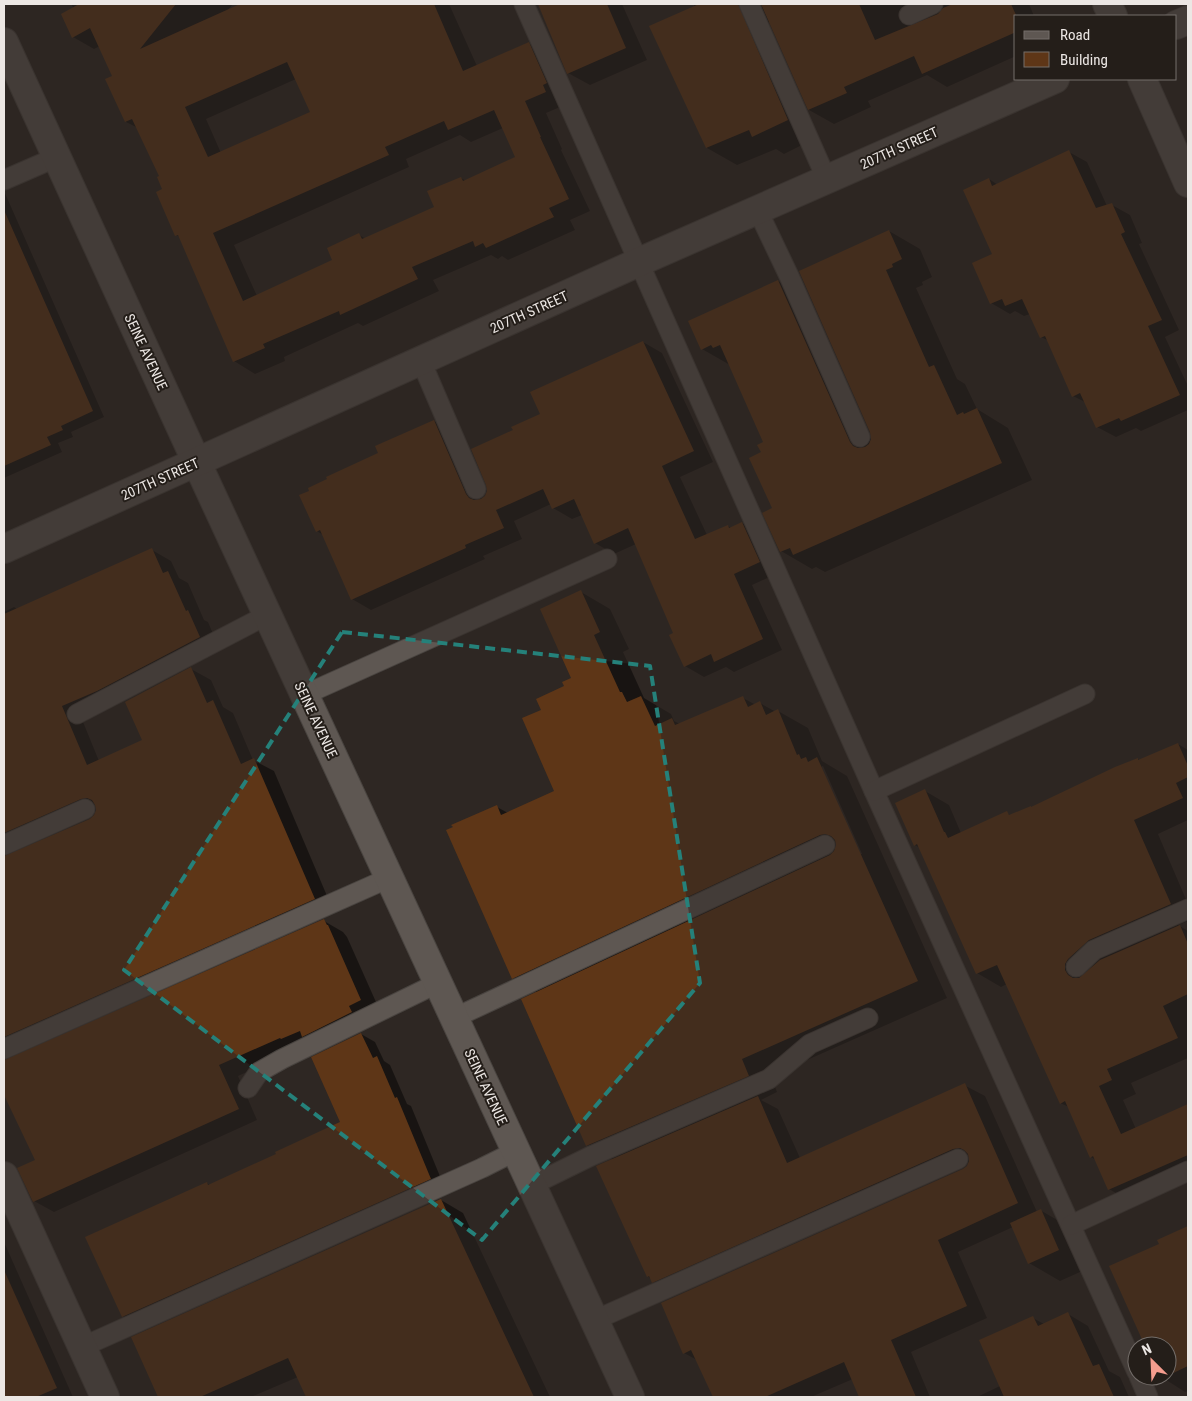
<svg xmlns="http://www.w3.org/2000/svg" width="1192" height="1401" font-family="'Roboto Condensed',sans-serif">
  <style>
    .shadow { fill: #0007; fill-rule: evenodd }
    .building { fill: #5e3617; fill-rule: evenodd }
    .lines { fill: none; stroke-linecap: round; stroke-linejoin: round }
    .lane-casing { stroke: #494440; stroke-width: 21 }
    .street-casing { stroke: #494440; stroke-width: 30 }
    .lane { stroke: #5e5752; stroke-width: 19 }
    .street { stroke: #5e5752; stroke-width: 28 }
    .marked { fill: none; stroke: #25817a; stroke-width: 4; stroke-dasharray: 10 6; stroke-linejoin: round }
    .labels { text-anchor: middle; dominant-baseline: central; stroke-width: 4; stroke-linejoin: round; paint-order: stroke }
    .street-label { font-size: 14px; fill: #ece7e4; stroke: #241e19 }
  </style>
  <rect width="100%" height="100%" fill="#2e2723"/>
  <g class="shadow">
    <path d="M71 4H233L227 11 243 4H449L477 66 528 43 550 56 567 104 546 113 562 149 561 150 590 211 570 220 575 230 508 260 502 256 498 259 491 255 433 280 439 291 363 326 358 323 284 357 285 361 255 374 234 361 180 237 176 235 161 177 138 128 126 122 113 77 100 46 94 49 73 37 74 9ZM296 79 312 112 221 153 206 119ZM503 128 516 157 466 181 461 178 436 208 366 239 359 235 334 261 257 296 234 245 409 167 406 159 460 135 471 142Z"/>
    <path d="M539 4H622L647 60 590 85 568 73Z"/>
    <path d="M694 4H758L764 8 763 4H1029L1034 16H1016V56L947 87 927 75 868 101 871 107 834 124 809 110 769 19V27L818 137 784 154 776 149 737 165 707 148Z"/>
    <path d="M1069 152 1087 162 1107 206 1112 205 1130 215 1142 243 1139 244 1179 330 1165 337 1188 386V410L1141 431 1136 428 1116 437 1097 427 1087 403 1073 396 1049 341 1041 337 1030 314 1024 316 1015 311 1010 314 991 303 994 255 989 179 998 185Z"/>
    <path d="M4 191 104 417 71 432 73 437 58 443 62 452 4 478V413L13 409 9 391 4 380Z"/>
    <path d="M889 231 920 249 932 277 922 282 923 285 916 288 957 379 965 384 977 409 1008 428 1032 480 825 572 816 567 812 569 781 551 762 453 765 443 730 365 702 349 778 281 809 299 872 442Z"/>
    <path d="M643 342 662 353 713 462 680 477 707 535 728 526 731 528 742 523 761 534 778 573 752 585 782 650 734 672 726 667 704 677 685 666 675 634 636 544 614 554 595 543 582 515 572 519 553 508 551 504 514 521 522 539 483 556 485 559 371 610 352 599 323 535 317 531 380 453 434 421 453 432 482 500 486 497 514 431 541 415Z"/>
    <path d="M152 550 171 561 179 578 188 583 204 620 208 622 219 648 81 717 99 761 143 741 191 669 211 680 223 707 233 713 253 760 274 771 333 910 15 1053 12 1059 324 921 343 932 347 937 380 1011 238 1076 257 1120 54 1212 34 1201 37 1160 4 1092V612L14 607 17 609ZM97 811 90 820 12 855 14 850 19 845Z"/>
    <path d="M581 592 610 609 629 649 623 652 644 698 671 714 674 721 680 724 743 698 756 705 760 703 776 712 778 711 808 728 822 761 847 776 947 998 771 1076 777 1092 761 1100 778 1109 800 1158 964 1085 985 1096 1037 1212 1040 1210 1071 1228 1089 1268 1060 1281 1029 1263 1013 1227 958 1252 987 1318 911 1352 930 1397H861L853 1379 811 1397H714L697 1360 684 1353 963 1170 968 1167 970 1162 673 1294 653 1282 648 1276 613 1160 587 1145 538 993 513 978 497 807 508 813 555 792 543 710 573 679ZM823 766 862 854H859L821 767Z"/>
    <path d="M1178 744 1188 750V820L1158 834 1188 904V921L1178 925 1188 931V1019H1187L1188 1023V1058L1131 1083 1136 1094 1123 1100 1136 1129 1188 1106V1179L1133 1203 1109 1189 1096 1160 1091 1157 1069 1107 1060 1103 1007 984 1001 987 977 973 920 848 915 845 925 791 949 805 961 833 1007 813 1011 816 1032 808 1138 759 1140 761Z"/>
    <path d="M361 1034 375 1042 384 1061 390 1065 407 1104 411 1106 444 1186 137 1324 123 1316 207 1183 211 1186 342 1123Z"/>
    <path d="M441 1200 463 1213 550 1397H307L298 1377 251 1397H159L133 1338Z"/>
    <path d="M1188 1227V1391L1185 1392 1160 1376H1167V1346H1147L1161 1245 1159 1240Z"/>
    <path d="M4 1242 73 1397H4Z"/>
    <path d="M1068 1314 1088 1326 1109 1371 1120 1377 1129 1397H977L1000 1386 1033 1318 1044 1324Z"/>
  </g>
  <g class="building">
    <path d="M79 4H176L140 49 240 4H434L463 71 529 42 547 83 543 85 546 92 525 101 541 137H540L569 199 549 208 554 217 486 248 483 243 475 247 473 241 412 267 418 279 340 315 339 311 263 344 265 348 233 362 178 235 175 236 156 192 162 189 157 177 159 176 132 119 125 122 105 79 112 76 90 28 72 38 61 14ZM287 62 310 112 208 157 185 107ZM494 110 515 157 463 181 461 177 427 191 434 207 362 239 359 233 327 248 332 260 243 301 213 233 389 155 385 147 444 121 448 130Z"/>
    <path d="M538 4H607L626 48 567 74Z"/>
    <path d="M699 4H738L788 120 752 137 749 130 706 148 649 26Z"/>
    <path d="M761 4H859L875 40 938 14 943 8 953 4H1011L1016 15V32L922 74 914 56 844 87 847 93 808 110Z"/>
    <path d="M1069 150 1096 208 1112 203 1125 232 1121 234 1162 320 1148 326 1180 395 1121 421 1119 418 1096 428 1080 393 1072 397 1045 336 1040 338 1022 299 1005 306 1002 299 990 304 972 263 992 254 963 190 989 178 992 186Z"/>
    <path d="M4 210 93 411 61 426 63 430 47 437 51 445 4 466Z"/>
    <path d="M889 230 902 259 892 264 893 267 886 270 929 367 934 365 957 415 963 412 964 414 977 408 1002 463 793 555 790 548 780 552 762 513 772 508 749 458 761 452 757 445 763 442 720 345 713 348 711 345 701 350 688 321 778 280 850 442 853 446 858 448 865 447 869 444 871 439 870 432 799 271Z"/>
    <path d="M643 341 694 451 662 466 695 539 728 525 729 528 742 522 760 562 734 574 763 639 714 662 711 654 684 667 669 635 673 633 628 528 594 544 574 499 552 509 543 489 496 510 504 528 465 545 466 548 351 600 320 530 316 532 299 495 309 491 308 488 327 479 326 477 378 453 375 446 434 420 466 494 469 498 474 500 481 499 485 496 487 491 486 485 471 449 513 430 511 427 540 414 530 392Z"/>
    <path d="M152 548 163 573 168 571 186 611 188 610 200 637 97 691 62 706 87 765 142 740 125 702 191 667 207 703 213 700 241 764 254 758 315 899 4 1037V856L90 819 94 815 96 810 95 805 92 800 87 798 81 799 4 833V614Z"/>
    <path d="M581 590 600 632 594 635 620 692H622L627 702 641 696 655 726 672 718 675 725 743 696 748 707 760 701 766 715 778 709 797 755 799 754 801 759 806 757 808 762 817 757 918 981 742 1059 749 1076 586 1146 521 999 830 855 834 851 836 845 835 840 831 836 825 834 820 835 512 979 446 830 453 827 451 825 497 805 501 815 554 791 522 718 541 710 536 699 564 686 562 682 571 678 540 609Z"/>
    <path d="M1178 743 1188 766V777L1176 783 1183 798 1134 820 1171 904 1089 940 1068 959 1065 964V970L1068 975 1073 978H1079L1100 960 1180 925 1188 944V994L1163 1006 1178 1038 1107 1069 1112 1080 1099 1086 1121 1134 1188 1104V1155L1108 1190 1093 1156 1090 1158 1065 1101 1060 1104 997 965 976 974 917 844 914 846 895 803 925 789 944 832H945L948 838 1007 811 1009 815 1031 806V807L1115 767 1138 758V760Z"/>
    <path d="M324 919 327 925H328L361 1000 349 1006 352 1012 302 1037 300 1031 281 1039 280 1038 219 1065 239 1109 33 1202 17 1168 35 1160 4 1095V1060Z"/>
    <path d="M361 1033 373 1058 377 1056 395 1098 397 1097 431 1179 122 1317 85 1237 207 1182 208 1185 276 1154 275 1152 340 1122 311 1057Z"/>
    <path d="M965 1083 1018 1203 938 1240 967 1306 891 1340 916 1397H859L844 1362 765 1397H713L691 1350 683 1354 661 1303 963 1169 967 1166 969 1161 968 1154 964 1150 960 1148 953 1149 652 1283 649 1276 647 1277 596 1166 758 1096 787 1163Z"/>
    <path d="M441 1199 534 1397H306L288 1358 200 1397H158L131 1337Z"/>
    <path d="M1041 1209 1059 1250 1028 1264 1010 1223Z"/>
    <path d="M1188 1226V1366L1167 1376V1346H1145L1109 1266 1159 1244 1157 1240Z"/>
    <path d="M4 1270 57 1388 36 1397H4Z"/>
    <path d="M1068 1312 1093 1366 1099 1364 1114 1397H1004L979 1340 1033 1316 1038 1326Z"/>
  </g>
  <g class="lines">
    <g class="lane-casing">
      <g id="lane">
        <path d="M524 4 874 791 1137 1372"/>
        <path d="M749 4 827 180"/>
        <path d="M909 15 933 4"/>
        <path d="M4 180 57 157"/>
        <path d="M758 211 789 276 860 437"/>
        <path d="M421 361 476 489"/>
        <path d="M304 695 607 559"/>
        <path d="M77 714 267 615"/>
        <path d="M874 791 1085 694"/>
        <path d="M4 845 85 809"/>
        <path d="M1076 967 1094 950 1188 909"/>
        <path d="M454 1018 825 845"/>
        <path d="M4 1049 389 878"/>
        <path d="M248 1088 259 1072 282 1059 438 983"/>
        <path d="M532 1185 591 1156 769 1079 810 1044 868 1018"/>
        <path d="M1071 1225 1188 1171"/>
        <path d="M595 1320 958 1159"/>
        <path d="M82 1347 482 1168 516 1151"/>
        <path d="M1139 1376 1148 1397"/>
      </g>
    </g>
    <g class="street-casing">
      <g id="street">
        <path d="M1107 4 1113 16"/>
        <path d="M1176 25 1188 20"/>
        <path d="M4 42 197 463 630 1397"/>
        <path d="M1142 79 1188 183"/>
        <path d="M4 549 639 262 1055 79"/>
        <path d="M4 1176 105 1397"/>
      </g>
    </g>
    <use href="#lane" class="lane"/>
    <use href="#street" class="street"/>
  </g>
  <path d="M0 0H1192V1401H0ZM342 632 650 666 700 983 482 1240 124 970Z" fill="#2e2723" fill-opacity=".55" fill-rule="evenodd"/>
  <path class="marked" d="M342 632 650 666 700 983 482 1240 124 970Z"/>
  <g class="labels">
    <g class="street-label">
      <text transform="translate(899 148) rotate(-24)">207TH STREET</text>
      <text transform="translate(529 312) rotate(-24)">207TH STREET</text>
      <text transform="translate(146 352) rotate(65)">SEINE AVENUE</text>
      <text transform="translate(160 479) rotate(-24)">207TH STREET</text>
      <text transform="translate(316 720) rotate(65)">SEINE AVENUE</text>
      <text transform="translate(486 1087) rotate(65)">SEINE AVENUE</text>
    </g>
  </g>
  <rect width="1192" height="1401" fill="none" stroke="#ece7e4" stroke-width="10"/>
  <rect x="1014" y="15" width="162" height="65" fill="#241e19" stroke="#746e6a"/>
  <rect x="1024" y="31" width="25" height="8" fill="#5e5752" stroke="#746e6a"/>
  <text x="1060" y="40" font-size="15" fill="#ece7e4">Road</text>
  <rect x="1024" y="52" width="25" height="15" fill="#5e3617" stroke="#746e6a"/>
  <text x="1060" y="65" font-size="15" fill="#ece7e4">Building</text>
  <g transform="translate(1152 1361) rotate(336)"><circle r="24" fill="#241e19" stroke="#746e6a"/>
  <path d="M0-4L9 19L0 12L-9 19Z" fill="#f59d8e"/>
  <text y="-8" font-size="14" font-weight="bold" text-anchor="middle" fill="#ece7e4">N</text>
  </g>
</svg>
